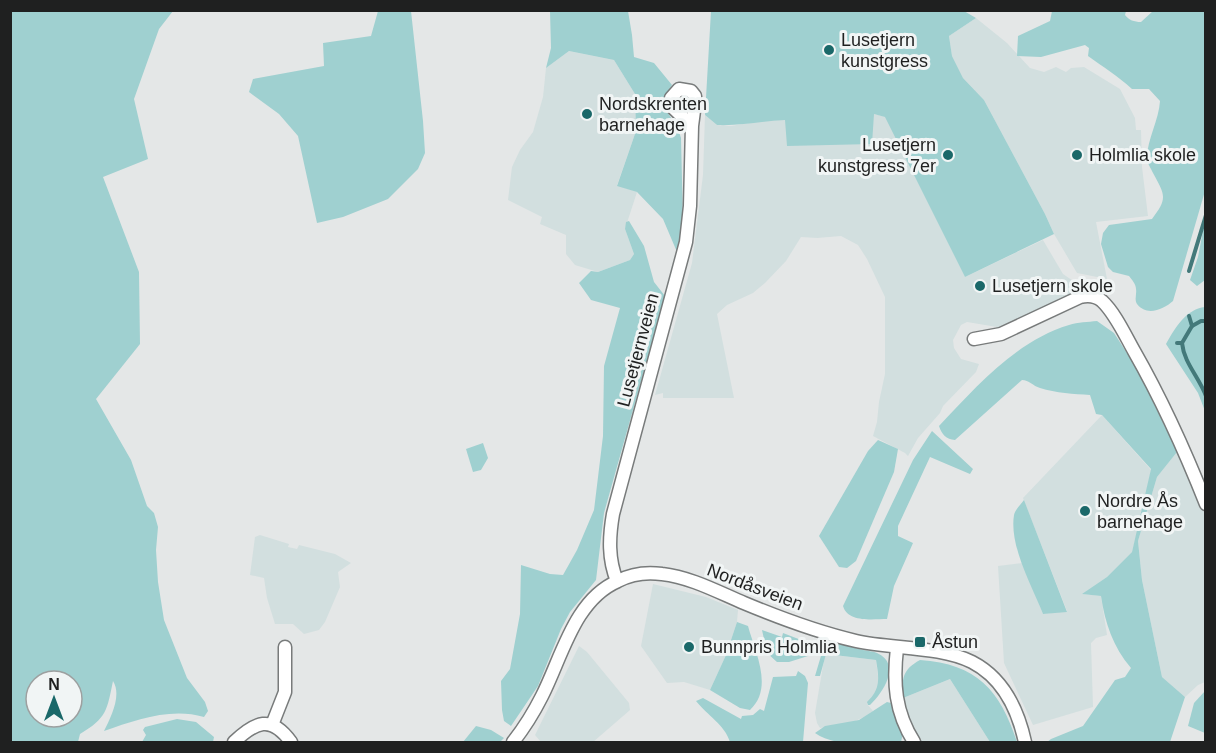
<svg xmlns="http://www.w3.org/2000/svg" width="1216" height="753" font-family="Arial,sans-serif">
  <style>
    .built { fill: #d2dfdf }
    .green { fill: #9fd0d0; fill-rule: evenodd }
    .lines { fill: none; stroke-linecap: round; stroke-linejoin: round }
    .stream { stroke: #43797a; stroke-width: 4 }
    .minor-casing { stroke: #787b7b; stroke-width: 15 }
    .minor { stroke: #fff; stroke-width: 12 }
    .poi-dot { fill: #1a6869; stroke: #f1f5f5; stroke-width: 2 }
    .labels { text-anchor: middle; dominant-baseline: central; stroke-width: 6; stroke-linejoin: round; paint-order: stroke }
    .poi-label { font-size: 18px; fill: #1f2020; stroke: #f1f5f5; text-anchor: start }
    .street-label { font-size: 18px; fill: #1f2020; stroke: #f1f5f5 }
  </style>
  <rect width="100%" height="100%" fill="#e4e7e7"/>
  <g class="built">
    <path d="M976 18 1007 43 1030 68 1044 72 1056 67 1066 72 1071 68 1084 67 1120 89 1135 118 1136 130H1141L1142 167 1148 216 1096 222 1107 279 1077 273 1054 234 1045 214 984 100 963 78 952 56 949 36Z"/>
    <path d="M569 51 614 60 635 94 636 131 617 185 637 192 625 229 634 254 630 260 598 272 575 265 566 254V235L540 224 542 217 508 200 512 167 520 150 533 132 543 97 546 68Z"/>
    <path d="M874 114 886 117 965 277 1043 240 1063 274 1085 289 1003 328 967 322 961 325 953 340 954 348 961 359 979 364 976 372 943 406 940 413 918 438 908 456 905 453 873 436 877 422 879 402 885 374V297L867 259 858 245 841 236 817 238 801 237 786 261 765 283 753 293 727 305 717 314 734 398H663V393L655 395 692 263 703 175 705 115 717 125 731 126 760 121Z"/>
    <path d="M1102 415 1151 470 1140 522 1132 552 1107 577 1083 594 1101 596 1107 635 1096 638 1091 643 1093 707 1033 725 1004 663 998 566 1023 563 1043 614 1067 611 1023 498Z"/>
    <path d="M1177 452 1183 459 1206 518 1205 682 1198 685 1185 697 1162 677 1142 580 1138 541 1157 477Z"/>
    <path d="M260 535 289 544 288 547 297 549 299 545 335 554 351 563 338 572 340 587 325 622 319 630 304 634 293 624H275L267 598 264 578 250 575 255 537Z"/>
    <path d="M653 584 706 597 738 610 737 622 726 655 710 690 684 682 667 683 641 646Z"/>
    <path d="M579 646 587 652 629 703 630 710 593 742H541L535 735Z"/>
    <path d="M825 654 876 660 879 684 877 691 867 704 873 711 864 717 853 722 820 728 817 723 815 713Z"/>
    <path d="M950 679 990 742H921L909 722 903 698Z"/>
  </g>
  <g class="green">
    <path d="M10 11H173L159 29 134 99 148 159 103 177 139 272 140 344 96 399 131 460 147 506 154 513 158 527 156 550 158 582 164 620 187 678 205 702 208 711 204 717C171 707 135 720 104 731 111 717 122 695 113 681 107 710 107 718 80 734L78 742H11ZM36 681H72V717H36Z"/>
    <path d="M378 11H411L423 121 425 153 418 169 388 199 343 217 317 223 298 136 279 114 249 92 253 79 324 66 323 43 371 36Z"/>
    <path d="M550 11H628L632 35 634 57 654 63 672 85C654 110 675 114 681 138L683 222 677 252 663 219 637 192 617 186 636 131 635 94 614 60 569 51 546 68 551 48Z"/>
    <path d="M711 11H964L976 18 949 36 952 56 963 78 984 100 1045 214 1054 234 965 277 885 117 874 114 872 144 787 146 785 120C762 121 740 126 717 125L705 115Z"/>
    <path d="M1052 11H1126L1125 15C1129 20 1134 22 1141 22L1153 11H1205V191L1173 301C1164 309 1147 317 1137 304 1134 299 1137 294 1136 289 1136 284 1132 280 1129 276L1113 272 1108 267 1101 244 1103 233 1109 225 1152 219C1168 198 1165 195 1153 173 1151 169 1148 164 1147 160 1146 142 1159 120 1160 101L1149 89H1132C1118 76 1103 67 1088 56L1089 48 1085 45 1041 57 1017 56 1018 36 1050 21Z"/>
    <path d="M1205 220V280L1197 286 1190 280 1198 257Z"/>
    <path d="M629 221 644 246 654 282 665 296 604 513 596 580 570 612 561 629 538 686 511 726 504 721 502 710 501 681 510 669 520 614 521 565 550 574 563 575 577 550 594 510 603 436 604 366 620 308 591 300 579 283 591 271 598 272 630 260 634 254 625 229 626 222Z"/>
    <path d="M1205 307H1206L1205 411 1198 393 1166 344C1175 328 1186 309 1205 307Z"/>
    <path d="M1097 321 1114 333 1138 370 1177 452 1157 477 1138 541 1142 580 1162 677 1185 697 1170 742H1047L1051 739 1083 726 1115 680 1125 677 1131 668C1113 647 1105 623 1101 596L1082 594 1107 577 1132 552 1151 469 1102 415 1096 414 1090 395C1074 394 1056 393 1040 388 1033 386 1029 380 1022 380L955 440C946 439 942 435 939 426 976 387 1016 341 1069 325 1078 322 1088 322 1097 321Z"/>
    <path d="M932 431 973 469 970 474 930 457 898 526V536L913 543 894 586 887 619C873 619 848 623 843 606L913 460Z"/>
    <path d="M878 440 898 449 894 472 856 561 847 568 839 567 819 536 868 451Z"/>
    <path d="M483 443 488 458 481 470 473 472 466 449Z"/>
    <path d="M1024 500 1067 612 1043 614C1032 586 1009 546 1014 515 1015 510 1021 504 1024 500Z"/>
    <path d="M737 622 748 626C755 652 774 688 750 710L740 708 710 690 726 655Z"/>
    <path d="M762 630 782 637 783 633 814 645 808 656 789 662H777L767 653Z"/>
    <path d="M826 639C838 643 850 647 863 650 867 651 873 651 877 653 902 664 883 693 870 705H868L867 702C881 689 879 678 876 660L826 654 820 676H815Z"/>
    <path d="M920 660C977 664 1000 690 1017 742H990L950 679 903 698C902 678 902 670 920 660Z"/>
    <path d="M798 671 805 676 808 683 803 742H730C725 725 707 715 696 701L703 698 741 719 742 716 753 715 760 709 764 711 773 677 796 676Z"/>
    <path d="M1205 691V733L1188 726 1194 703Z"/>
    <path d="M887 702 891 703 903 733 901 742C874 742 838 749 815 733L825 726 859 720Z"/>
    <path d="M177 719 196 722 214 737 213 742H142L146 735 143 730 145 727Z"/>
    <path d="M476 726 491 730 504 738 500 742H463Z"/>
  </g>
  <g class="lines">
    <g class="stream">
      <path d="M1189 271 1206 215"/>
      <path d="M1192 326 1201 321H1206"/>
      <path d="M1177 343H1182L1192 326 1189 316"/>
      <path d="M1182 343C1184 363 1199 377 1206 396"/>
    </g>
    <g class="minor-casing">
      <g id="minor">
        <path d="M974 339 1001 334 1080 297C1088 295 1095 295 1102 301 1115 313 1125 335 1134 351 1162 400 1185 451 1206 504"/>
        <path d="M617 581C608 559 609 537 613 514L686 242 690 206 692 126 695 103V96L691 91 679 89 671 98V106L692 126"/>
        <path d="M897 648C893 683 895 712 914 742"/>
        <path d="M272 725 285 692V647"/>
        <path d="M234 742C255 722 271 714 291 742"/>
        <path d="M513 742C524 728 534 712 542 696 562 657 574 600 618 581 631 574 647 572 662 574 690 577 718 592 744 603 780 618 817 632 856 641 891 649 940 646 972 662 1003 678 1018 710 1025 742"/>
      </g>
    </g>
    <use href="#minor" class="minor"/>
  </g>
  <g class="poi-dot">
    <circle cx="829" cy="50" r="6"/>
    <circle cx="587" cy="114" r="6"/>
    <circle cx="948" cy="155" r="6"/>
    <circle cx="1077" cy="155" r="6"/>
    <circle cx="980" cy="286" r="6"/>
    <circle cx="1085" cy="511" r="6"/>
    <rect x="914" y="636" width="12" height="12" rx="3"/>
    <circle cx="689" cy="647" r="6"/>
  </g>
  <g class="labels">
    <g class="poi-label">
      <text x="841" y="40">Lusetjern<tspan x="841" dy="21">kunstgress</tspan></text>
      <text x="599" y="104">Nordskrenten<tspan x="599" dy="21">barnehage</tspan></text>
      <text x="936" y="145" text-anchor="end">Lusetjern<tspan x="936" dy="21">kunstgress 7er</tspan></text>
      <text x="1089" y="155">Holmlia skole</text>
      <text x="992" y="286">Lusetjern skole</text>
      <text x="1097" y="501">Nordre Ås<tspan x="1097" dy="21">barnehage</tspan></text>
      <text x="932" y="642">Åstun</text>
      <text x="701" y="647">Bunnpris Holmlia</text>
    </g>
    <g class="street-label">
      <text transform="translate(638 350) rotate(-75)">Lusetjernveien</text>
      <text transform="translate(755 587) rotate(21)">Nordåsveien</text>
    </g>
  </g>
  <rect width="1216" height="753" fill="none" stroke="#1f2020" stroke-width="24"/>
  <g transform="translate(54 699)"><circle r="28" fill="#f1f5f5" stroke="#9da0a0" stroke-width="1.5"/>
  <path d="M0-4.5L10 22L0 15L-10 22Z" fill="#1a6869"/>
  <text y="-9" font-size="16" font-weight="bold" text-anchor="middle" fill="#1f2020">N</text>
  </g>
</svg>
